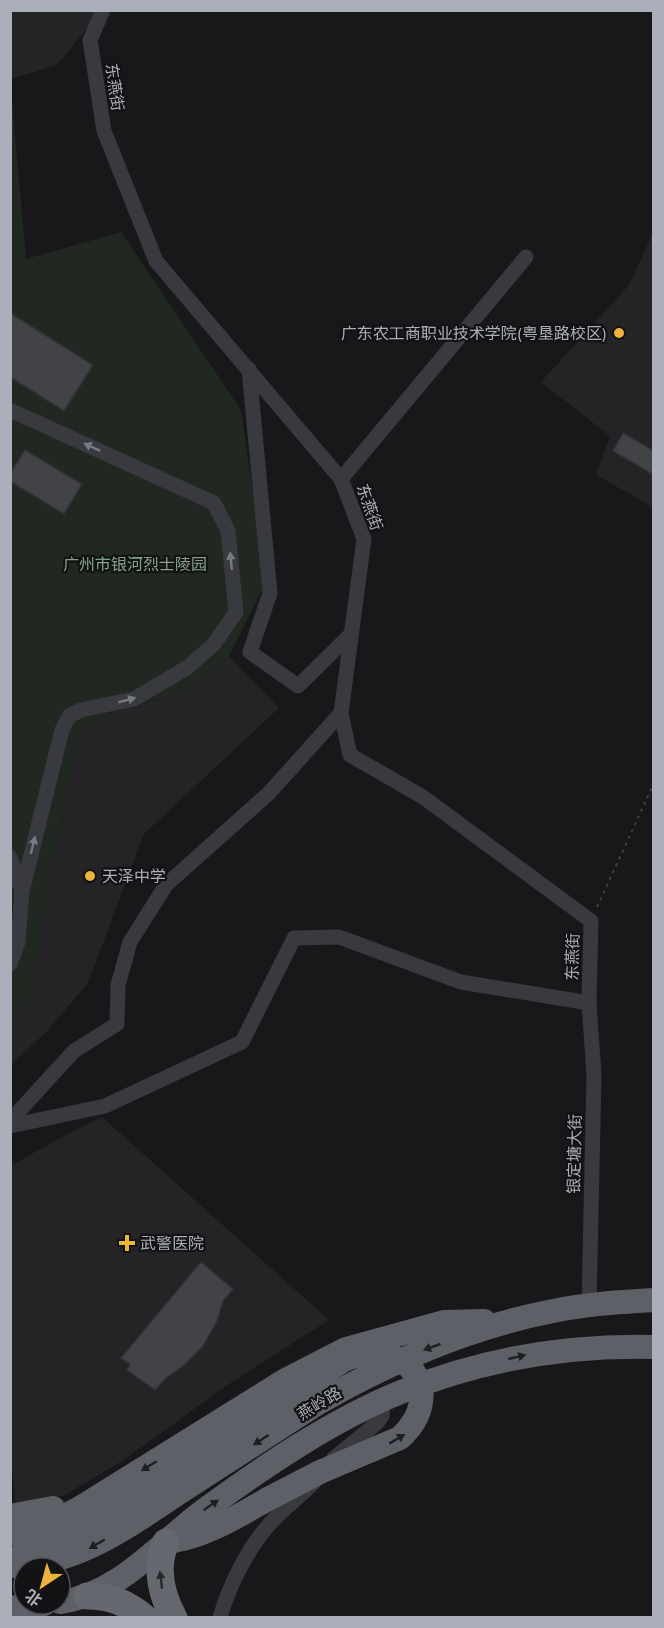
<svg xmlns="http://www.w3.org/2000/svg" width="664" height="1628" font-family="Mulish,'Noto Sans SC',sans-serif">
  <style>
    .built { fill: #242427 }
    .green { fill: #202821 }
    .building { fill: #424347; stroke: #323236; stroke-width: 1.5 }
    .lines { fill: none; stroke-linecap: round; stroke-linejoin: round }
    .path { stroke: #3f4146; stroke-width: 2; stroke-dasharray: 3 4.5; stroke-linecap: butt }
    .minor { stroke: #393a3f; stroke-width: 15 }
    .trunk { stroke: #5e6067; stroke-width: 24 }
    .motorway { stroke: #666870; stroke-width: 27 }
    .trunk-bridge { stroke: #5e6067; stroke-width: 24 }
    .oneway { fill: #787a83 }
    .oneway2 { fill: #1e1f21 }
    .oneway3 { fill: #28282c }
    .poi-dot { fill: #eeb33d; stroke: #131315; stroke-width: 2 }
    .labels { text-anchor: middle; dominant-baseline: central; stroke-width: 4.5; stroke-linejoin: round; paint-order: stroke }
    .street-label { font-size: 16px; fill: #abafba; stroke: #131315 }
    .poi-label { font-size: 16px; fill: #abafba; stroke: #131315; text-anchor: start }
    .park-label { font-size: 16px; fill: #83a485; stroke: #131315 }
  </style>
  <rect width="100%" height="100%" fill="#18181a"/>
  <g class="built">
    <path d="M11 11H97L91 23 57 65 11 79Z"/>
    <path d="M653 233V507L596 475 610 436 541 382 629 285Z"/>
    <path d="M229 656 279 708 144 834 88 983 47 1031 11 1065V1019L35 988 42 918 80 732 112 712 189 690Z"/>
    <path d="M102 1117 329 1320 229 1384 122 1461 65 1495 16 1509 10 1446V1166L64 1136Z"/>
  </g>
  <path class="green" d="M10 79 26 259 121 232 241 410 257 522 262 590 229 656 189 690 112 712 80 732 42 918 35 988 11 1019Z"/>
  <g class="building">
    <path d="M10 313 93 365 64 411 10 377Z"/>
    <path d="M623 433 654 451V475L613 451Z"/>
    <path d="M25 450 82 484 64 514 10 481V474Z"/>
    <path d="M201 1262 233 1289 223 1301 217 1321 203 1346 184 1365 165 1379 155 1390 127 1370 130 1364 121 1358Z"/>
  </g>
  <g class="lines">
    <path class="path" d="M597 907 654 783"/>
    <g class="minor">
      <path d="M103 10 90 40 104 131 156 261 341 479 364 539 341 713 350 755 423 797 591 921 589 1003 594 1075 589 1305"/>
      <path d="M249 369 270 593 250 652 298 686 351 634"/>
      <path d="M10 410 214 503 228 531 236 612 214 644 188 667 134 699 81 710 69 716 62 730 22 891 18 942 10 964"/>
      <path d="M341 479 526 257"/>
      <path d="M10 857 22 891"/>
      <path d="M10 1121 74 1051 117 1024 118 985 130 942 166 885 269 793 341 713"/>
      <path d="M10 1126 105 1106 242 1042 294 938 339 937 461 982 589 1003"/>
      <path d="M333 1459 377 1423 382 1416 383 1401"/>
      <path d="M220 1618C228 1588 247 1550 267 1527 281 1510 299 1498 314 1482"/>
    </g>
    <g class="trunk">
      <path d="M10 1516 53 1508"/>
      <path d="M10 1534C35 1528 58 1520 80 1508L284 1381 346 1349 444 1322 484 1321"/>
      <path d="M174 1541C208 1535 238 1516 268 1499"/>
      <path d="M22 1554 65 1540 89 1527 177 1470"/>
      <path d="M10 1566C80 1566 135 1521 191 1485 233 1458 276 1430 318 1403 391 1361 470 1327 553 1311 586 1304 620 1302 654 1300"/>
      <path d="M60 1602C119 1594 158 1545 203 1511 263 1467 332 1420 401 1392 482 1359 567 1345 654 1347"/>
      <path d="M10 1608 44 1604"/>
    </g>
    <g class="motorway">
      <path d="M166 1542C155 1567 161 1594 174 1618"/>
      <path d="M87 1596C111 1596 127 1603 145 1618"/>
    </g>
    <path class="trunk-bridge" d="M177 1470 344 1360C405 1334 450 1392 400 1438L320 1472 268 1499"/>
  </g>
  <defs><path id="oneway-solid" d="M-6-.8H1V-3.2L6.5 0L1 3.2V.8H-6Z" transform="scale(1.5)"/></defs>
  <g class="oneway">
    <use href="#oneway-solid" transform="translate(92 447) rotate(-155)"/>
    <use href="#oneway-solid" transform="translate(231 561) rotate(-96)"/>
    <use href="#oneway-solid" transform="translate(127 700) rotate(-15)"/>
    <use href="#oneway-solid" transform="translate(33 845) rotate(-76)"/>
  </g>
  <g class="oneway2">
    <use href="#oneway-solid" transform="translate(432 1347) rotate(160)"/>
    <use href="#oneway-solid" transform="translate(517 1357) rotate(-13)"/>
    <use href="#oneway-solid" transform="translate(397 1439) rotate(-31)"/>
    <use href="#oneway-solid" transform="translate(261 1440) rotate(147)"/>
    <use href="#oneway-solid" transform="translate(149 1466) rotate(148)"/>
    <use href="#oneway-solid" transform="translate(211 1505) rotate(-35)"/>
    <use href="#oneway-solid" transform="translate(97 1544) rotate(150)"/>
  </g>
  <use class="oneway3" href="#oneway-solid" transform="translate(161 1580) rotate(-97)"/>
  <g class="poi-dot">
    <circle cx="619" cy="333" r="6"/>
    <circle cx="90" cy="876" r="6"/>
    <path d="M124 1234h6v6h6v6h-6v6h-6v-6h-6v-6h6z"/>
  </g>
  <g class="labels">
    <g class="street-label">
      <text transform="translate(115 87) rotate(82)">东燕街</text>
      <text transform="translate(370 507) rotate(71)">东燕街</text>
      <text transform="translate(572 957) rotate(-89)">东燕街</text>
      <text transform="translate(574 1154) rotate(-89)">银定塘大街</text>
      <text transform="translate(319 1403) rotate(-31)">燕岭路</text>
    </g>
    <g class="poi-label">
      <text x="607" y="333" text-anchor="end">广东农工商职业技术学院(粤垦路校区)</text>
      <text x="102" y="876">天泽中学</text>
      <text x="140" y="1243">武警医院</text>
    </g>
    <g class="park-label">
      <text x="135" y="564">广州市银河烈士陵园</text>
    </g>
  </g>
  <rect width="664" height="1628" fill="none" stroke="#abafba" stroke-width="24"/>
  <g transform="translate(42 1586) rotate(216)"><circle r="28" fill="#131315" stroke="#505157" stroke-width="1.5"/>
  <path d="M0-4.5L10 22L0 15L-10 22Z" fill="#eeb33d"/>
  <text y="-9" font-size="16" font-weight="bold" text-anchor="middle" fill="#abafba">北</text>
  </g>
</svg>
